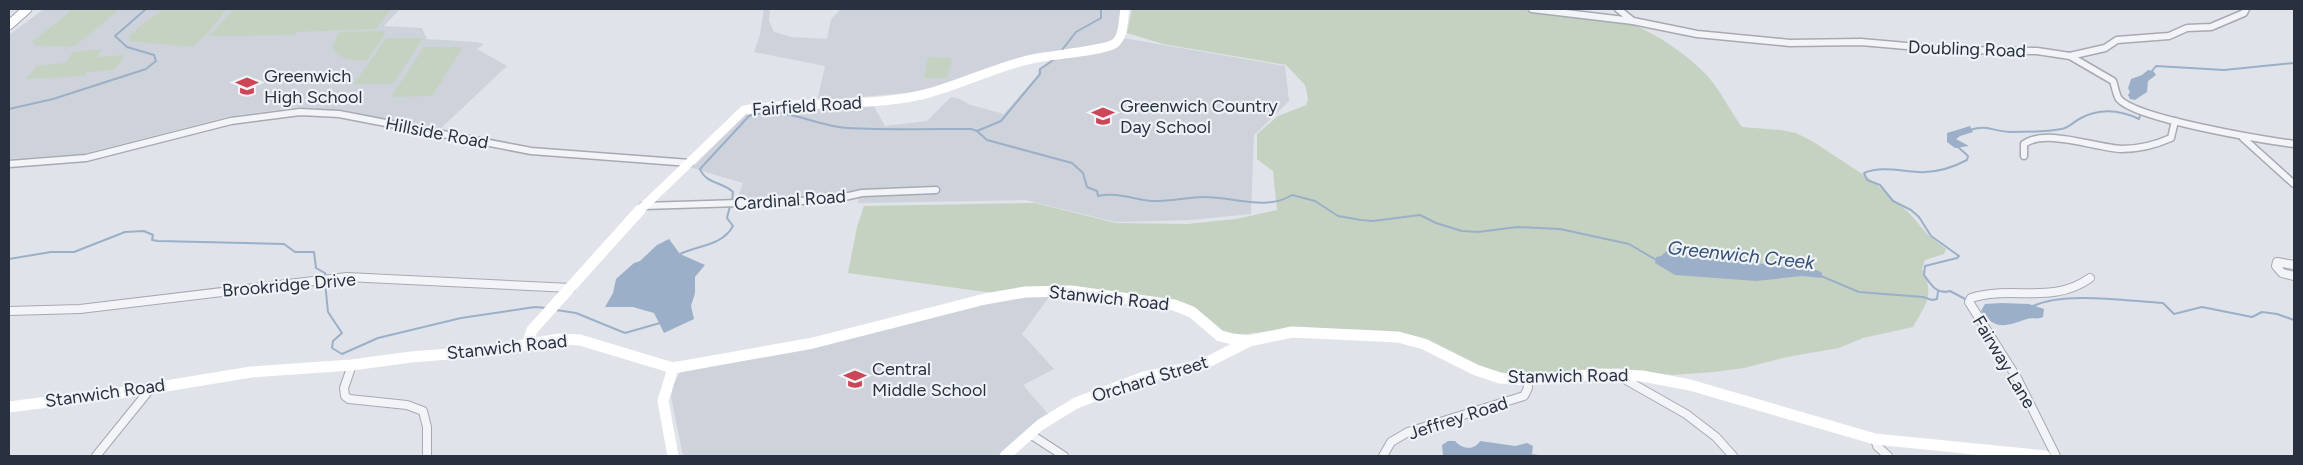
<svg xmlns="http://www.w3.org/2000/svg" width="2303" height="465" font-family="Figtree,sans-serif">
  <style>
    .built { fill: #ced2da }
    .green { fill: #c5d2c1 }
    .water { fill: #9bb0c8 }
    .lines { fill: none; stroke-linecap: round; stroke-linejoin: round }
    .stream { stroke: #9bb0c8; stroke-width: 2 }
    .street-far1-casing { stroke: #a5aab3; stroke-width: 9 }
    .street-casing { stroke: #a5aab3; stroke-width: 10 }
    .primary-casing { stroke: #9fa7b4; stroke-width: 11 }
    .street-far1 { stroke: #f2f4f7; stroke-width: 6 }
    .street { stroke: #f2f4f7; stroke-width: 8 }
    .secondary-far1 { stroke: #fff; stroke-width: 9 }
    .secondary { stroke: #fff; stroke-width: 11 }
    .primary { stroke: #fff; stroke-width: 9 }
    .labels { text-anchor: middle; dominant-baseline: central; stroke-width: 4.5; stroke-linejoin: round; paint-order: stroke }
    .street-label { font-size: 18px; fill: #293040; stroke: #eff2f6 }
    .poi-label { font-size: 18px; fill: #293040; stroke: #eff2f6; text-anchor: start }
    .water-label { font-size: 19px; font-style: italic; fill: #334e73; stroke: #eff2f6 }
  </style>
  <rect width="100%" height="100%" fill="#e0e3e9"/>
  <g class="built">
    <path d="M44 9H400L384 26 422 28 427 39 476 42 484 44 477 49 507 66 439 130 344 110 298 107 231 116 82 154 9 159V35Z"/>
    <path d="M764 9H770L769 21 774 32 792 37 827 39 831 19 841 9H1121L1117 37 1285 66 1289 101 1254 135 1251 214 1190 220 1116 222 1025 200 858 203 859 195 736 202 743 183 692 168 747 113 767 110 828 109 873 105 885 126 927 121 951 97 957 98 971 105 1004 114 1038 75V70L1053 58 1058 52 958 82 916 92 817 101 825 66 754 52 760 34Z"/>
    <path d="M1052 293 1022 334 1054 369 1023 385 1048 414 999 456H683L671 397 673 386 679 374 683 371 894 328 985 303Z"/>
  </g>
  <g class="green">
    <path d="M73 9H120L75 46 66 47 34 45 36 43H31Z"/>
    <path d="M163 9H226L209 32 192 47 130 41 129 35Z"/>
    <path d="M234 9H391L376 29 296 32 294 35 209 36Z"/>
    <path d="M1132 9H1522L1628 23C1655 32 1691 57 1710 79 1722 94 1731 112 1742 127L1781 130 1796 133 1812 141 1870 179 1909 213 1929 236 1946 249 1944 254 1925 260 1922 269C1935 296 1926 303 1913 327L1863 338 1839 348 1787 357 1744 368 1714 372 1672 375 1617 368 1538 375 1490 373 1411 335 1387 331 1292 328 1237 335 1222 330 1205 316 1143 297 993 293 848 273 857 227 864 206 1035 203 1116 223 1187 224 1236 219 1277 210 1273 171 1257 159V134L1278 116 1306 105 1308 99 1305 85 1286 65 1163 44 1127 33Z"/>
    <path d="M382 31 385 34 367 60C353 61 339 60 332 47L339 32Z"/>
    <path d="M386 38H423L393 84H354Z"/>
    <path d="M424 47H463L432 96 391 97Z"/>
    <path d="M102 49 97 57 125 55 114 70 87 72 84 76 26 79 37 66 65 63 73 52Z"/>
    <path d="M928 57 952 58 947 78H924Z"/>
  </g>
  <g class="water">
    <path d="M2148 70 2153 71 2156 75 2148 81 2147 92 2135 100 2130 99 2128 95 2130 92 2128 88 2131 79 2142 75Z"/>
    <path d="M1970 126 1973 132 1960 136 1956 139 1969 146 1955 148 1947 142V133Z"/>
    <path d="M669 239 680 254 705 265 695 277V293L691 306 694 319 664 333 654 313 633 307H605L613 293 616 279 634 263 640 261 657 245Z"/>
    <path d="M1682 246C1715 246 1742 261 1773 266 1791 269 1805 263 1822 273V278L1802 276 1756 281 1675 275 1655 263 1656 257 1661 256 1668 250Z"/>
    <path d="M2001 303 2029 304 2044 309 2043 317C2037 320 2033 317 2027 319 2008 325 1996 332 1981 311L1985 304Z"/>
    <path d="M1448 441H1455C1462 449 1474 451 1480 441L1515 446 1527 443 1533 446 1532 454 1545 456H1443L1442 445Z"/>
  </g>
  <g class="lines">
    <g class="stream">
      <path d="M1062 50 1076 32 1101 18V9"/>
      <path d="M2152 71 2156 66 2224 70 2294 63"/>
      <path d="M9 109 53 99 146 69 156 61 154 55 127 47 115 36 146 9"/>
      <path d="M1970 130C1989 124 1993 132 2011 132 2027 132 2045 132 2061 129 2069 128 2073 122 2081 118 2100 108 2120 110 2139 119L2141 113"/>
      <path d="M977 131 1001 121 1040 74V69L1055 59"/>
      <path d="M1957 146 1968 156 1967 160C1952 168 1935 173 1918 172 1900 171 1881 166 1864 173L1867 180 1880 185 1893 201 1911 210 1919 217 1931 236 1959 256 1957 258 1925 266 1924 275C1931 285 1937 295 1950 291L1965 299"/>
      <path d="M732 201 733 192C723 182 706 184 700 169L749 116C782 104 814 126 847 128 888 130 930 129 971 129L977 131 987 140 1072 163 1083 173 1087 187 1097 191 1098 196C1117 192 1132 199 1151 201 1169 202 1187 197 1205 197 1233 197 1267 211 1292 195L1315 201 1338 216 1361 220 1373 221 1420 215 1436 223 1462 231 1478 232 1517 227 1560 229 1629 244 1658 261"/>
      <path d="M680 254C699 245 722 246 733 226L727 218 730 206"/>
      <path d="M9 259 51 252H74L125 232 144 231 153 235 152 240 158 241 284 244 295 252H314L316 268 325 273V277"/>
      <path d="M1821 276 1859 292 1923 297 1932 300 1937 299 1938 291"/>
      <path d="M325 282 328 312 342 333 333 341 332 348 342 354 378 338 461 318 535 307 547 308"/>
      <path d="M2033 306C2065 291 2127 301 2163 303L2174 314 2202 307 2252 317 2262 312 2277 314 2294 320"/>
      <path d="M556 310 576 313 625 333 660 323"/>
    </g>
    <g class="street-far1-casing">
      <g id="street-far1">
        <path d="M1532 9 1633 21"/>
        <path d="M1618 9 1633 21 1697 34 1790 43 1861 42 1952 50 2037 51 2070 56 2113 81C2115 86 2116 95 2119 99 2136 119 2264 140 2294 144"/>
        <path d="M2070 56 2105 48 2117 40 2169 36 2187 28 2211 27 2244 13 2246 9"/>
        <path d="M2243 138 2294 184"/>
        <path d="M2024 156V144C2046 128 2095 148 2122 149 2140 149 2155 145 2171 138L2175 121"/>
        <path d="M9 164 86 158 231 121 300 112 339 114 531 151 690 163"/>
        <path d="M643 206 831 200 862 193 936 190"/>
      </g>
    </g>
    <g class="street-casing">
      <g id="street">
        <path d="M2294 265 2277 262 2276 266 2282 273 2294 276"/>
        <path d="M9 311 80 309 347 277 571 288"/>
        <path d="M352 365 344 388 345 396 349 399 407 405 423 411 427 427V456"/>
        <path d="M1619 376 1686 414 1716 437 1733 456"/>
        <path d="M1030 434 1064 456"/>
        <path d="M1875 439 1877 446 1888 456"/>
        <path d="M96 456 151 388"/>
        <path d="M1383 456 1391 442 1408 432 1524 396 1528 388 1527 380"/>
        <path d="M2056 456 2017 378 1969 302 1971 298C2012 285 2053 305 2090 278"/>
      </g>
    </g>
    <g class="primary-casing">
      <path id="primary" d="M9 25 27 9"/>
    </g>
    <use href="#street-far1" class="street-far1"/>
    <use href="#street" class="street"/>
    <path class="secondary-far1" d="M639 211 744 110C802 100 863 108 921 95 959 86 994 67 1032 59 1050 55 1102 51 1114 44 1124 38 1123 19 1125 9"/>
    <g class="secondary">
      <path d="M527 345 532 330 640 210"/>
      <path d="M673 368 663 401 673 456"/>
      <path d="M9 407 142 390 251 372 352 365 411 357 488 351 559 339 580 340 673 368 813 343 985 299 1025 292 1071 291 1174 305 1192 312 1220 336 1233 339 1249 341 1292 332 1398 337 1424 344 1476 370 1500 378 1527 380 1601 374 1642 376 1690 385 1875 439 2045 456"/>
      <path d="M1005 456 1040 425 1076 403 1144 377 1202 365 1249 341"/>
    </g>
    <use href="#primary" class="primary"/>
  </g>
  <defs>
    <g id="school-bare" transform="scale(1.725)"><path d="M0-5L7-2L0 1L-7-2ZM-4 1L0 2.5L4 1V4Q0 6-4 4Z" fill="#cc4657" stroke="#eff2f6" stroke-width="2.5" paint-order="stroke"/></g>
  </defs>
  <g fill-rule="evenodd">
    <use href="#school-bare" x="247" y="86"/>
    <use href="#school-bare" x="1103" y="116"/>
    <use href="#school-bare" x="855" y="379"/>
  </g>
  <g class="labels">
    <g class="street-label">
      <text transform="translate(1967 49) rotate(2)">Doubling Road</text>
      <text transform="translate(807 106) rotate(-4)">Fairfield Road</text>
      <text transform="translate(437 133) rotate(11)">Hillside Road</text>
      <text transform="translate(790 200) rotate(-4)">Cardinal Road</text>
      <text transform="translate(289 285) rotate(-5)">Brookridge Drive</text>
      <text transform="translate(1109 298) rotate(6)">Stanwich Road</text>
      <text transform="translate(507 347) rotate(-6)">Stanwich Road</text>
      <text transform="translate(2004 362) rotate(59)">Fairway Lane</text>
      <text transform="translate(1568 376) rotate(-1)">Stanwich Road</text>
      <text transform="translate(1150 379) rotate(-17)">Orchard Street</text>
      <text transform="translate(105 393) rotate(-8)">Stanwich Road</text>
      <text transform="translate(1458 418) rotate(-18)">Jeffrey Road</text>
    </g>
    <g class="poi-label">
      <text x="264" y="76">Greenwich<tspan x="264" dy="21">High School</tspan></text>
      <text x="1120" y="106">Greenwich Country<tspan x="1120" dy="21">Day School</tspan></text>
      <text x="872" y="369">Central<tspan x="872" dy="21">Middle School</tspan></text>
    </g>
    <g class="water-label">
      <text transform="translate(1741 255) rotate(6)">Greenwich Creek</text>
    </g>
  </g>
  <rect width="2303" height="465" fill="none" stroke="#293040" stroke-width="20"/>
</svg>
